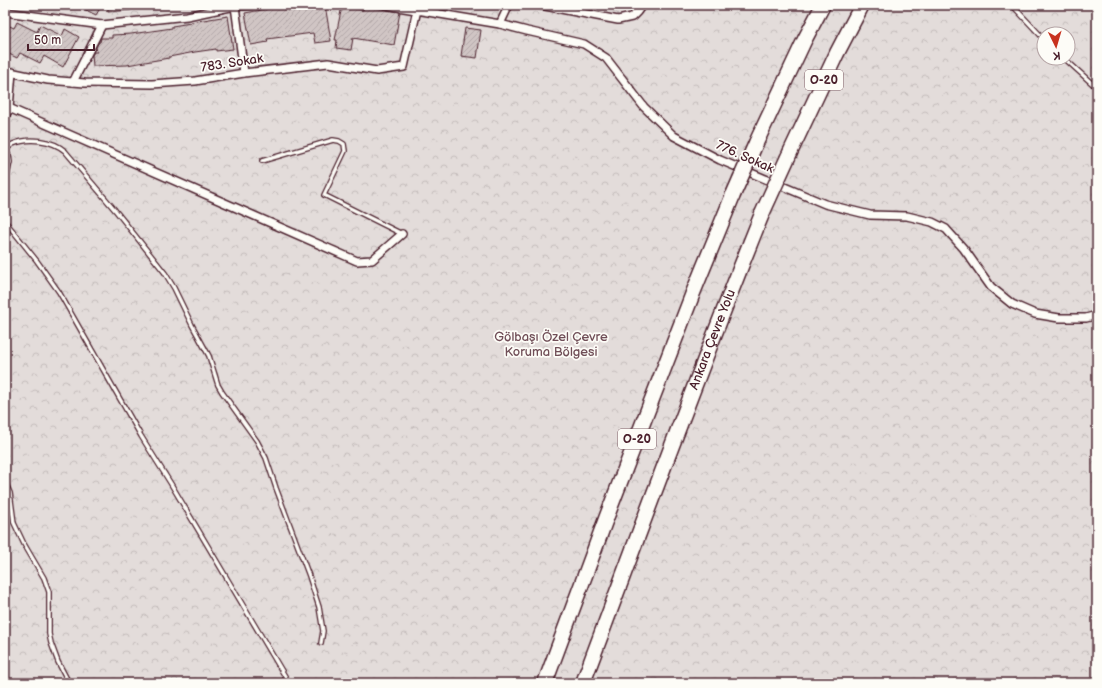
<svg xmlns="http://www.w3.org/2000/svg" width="1102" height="688" font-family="'Balsamiq Sans',sans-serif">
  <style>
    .park { fill: url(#park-crowns); stroke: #967e82; fill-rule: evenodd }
    .building { fill: url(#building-hatch); stroke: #4a1f2b }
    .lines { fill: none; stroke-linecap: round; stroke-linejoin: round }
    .lane-casing { stroke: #4a1f2b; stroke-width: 6 }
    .street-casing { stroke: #4a1f2b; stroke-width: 10 }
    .highway-casing { stroke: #4a1f2b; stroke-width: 17 }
    .lane { stroke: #fdfcf7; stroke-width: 3.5 }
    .street { stroke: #fdfcf7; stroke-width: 7 }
    .highway { stroke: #fdfcf7; stroke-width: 14 }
    .highway-bridge-casing { stroke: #4a1f2b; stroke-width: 17; stroke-linecap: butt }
    .highway-bridge { stroke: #fdfcf7; stroke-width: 14 }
    .labels { text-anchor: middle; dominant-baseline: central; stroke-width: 3.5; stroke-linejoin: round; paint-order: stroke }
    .shield { fill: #fdfcf7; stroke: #806168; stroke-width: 1 }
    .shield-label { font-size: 12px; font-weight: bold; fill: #4a1f2b }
    .street-label { font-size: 13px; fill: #4a1f2b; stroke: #fdfcf7 }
    .park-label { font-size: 13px; fill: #704e57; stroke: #fdfcf7 }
  </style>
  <defs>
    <pattern id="park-crowns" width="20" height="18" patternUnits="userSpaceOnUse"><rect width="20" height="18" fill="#e3dcda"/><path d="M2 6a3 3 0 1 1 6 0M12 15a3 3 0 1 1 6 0" fill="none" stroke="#c4bcbb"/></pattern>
    <pattern id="building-hatch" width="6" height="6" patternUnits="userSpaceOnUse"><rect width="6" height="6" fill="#d0c5c4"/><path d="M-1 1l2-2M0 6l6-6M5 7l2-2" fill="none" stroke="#b4a9a9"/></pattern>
  </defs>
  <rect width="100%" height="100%" fill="#fdfcf7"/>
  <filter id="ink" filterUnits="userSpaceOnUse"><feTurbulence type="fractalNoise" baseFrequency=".025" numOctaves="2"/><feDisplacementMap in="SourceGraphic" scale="8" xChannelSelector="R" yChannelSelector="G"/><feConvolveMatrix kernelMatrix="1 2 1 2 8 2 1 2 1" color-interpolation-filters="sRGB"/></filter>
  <g filter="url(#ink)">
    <path class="park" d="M5 5H1097V683H5ZM1044 34H1068V58H1044Z"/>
    <g class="building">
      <path d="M76 5H102L96 15Z"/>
      <path d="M108 5H131V10L108 12Z"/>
      <path d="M305 5H325L331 41 315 43 313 33 267 39 268 42 251 45 245 13 267 9 266 8 282 6 283 9Z"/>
      <path d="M342 6 363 10 364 6 400 12 394 45 353 38 351 50 336 48 337 40H335Z"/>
      <path d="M228 16 233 49 216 51V49L195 52 169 57V58L127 65 93 66 92 55 94 52H97L96 47 99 42H100L101 38H112V35L131 34 172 28V26L191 23V22Z"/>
      <path d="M17 22 37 32 40 25 62 36 65 29 79 37 63 67 44 56 40 63 20 53 17 58 5 52V24L14 28Z"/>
      <path d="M465 28 481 30 477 58 461 56Z"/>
    </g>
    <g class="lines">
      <g class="lane-casing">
        <g id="lane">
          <path d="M1012 5 1044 39"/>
          <path d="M1064 58 1097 88"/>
          <path d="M5 150C8 148 10 146 13 144 29 137 52 140 65 151L115 210 165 273 174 288 192 325 209 356 218 385 222 392 257 441 266 458 276 488 309 576 319 607 323 631 321 643"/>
          <path d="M5 150 9 156 10 162 5 185"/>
          <path d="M262 161 333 140 339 141 344 144 345 151 324 195 402 234"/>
          <path d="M5 221 37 261 59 292 141 436 171 484 289 683"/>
          <path d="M5 482 10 493 14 523 24 544 44 578 49 592V634L51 643 58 662 69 683"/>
        </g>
      </g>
      <g class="street-casing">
        <g id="street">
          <path d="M386 5 500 24 527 31 584 44 606 58 644 107 674 136 720 160 825 204 870 215 907 216 932 222 946 229 964 249 991 287 1012 304 1035 314 1059 318H1086L1097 315"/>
          <path d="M540 5 618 20 632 17 637 12 642 5"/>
          <path d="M235 6 244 73"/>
          <path d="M5 12 102 25 187 16 235 6 253 5"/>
          <path d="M500 24 509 5"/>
          <path d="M5 71 48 80 85 83 152 84 195 81 244 73 328 63 377 71 404 67 417 10"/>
          <path d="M73 82 102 25"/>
          <path d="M9 108 357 261 372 260 402 234"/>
          <path d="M5 117 9 108 12 72"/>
        </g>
      </g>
      <g class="highway-casing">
        <g id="highway">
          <path d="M756 143 805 39 823 5"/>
          <path d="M788 157 837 53 862 5"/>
          <path d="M545 683 607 516 693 293 733 195"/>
          <path id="s1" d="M583 683C642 526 699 369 762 214"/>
        </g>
      </g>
      <use href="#lane" class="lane"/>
      <use href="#street" class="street"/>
      <use href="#highway" class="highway"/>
      <g class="highway-bridge-casing">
        <g id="highway-bridge">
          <path d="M733 195 756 143"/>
          <path d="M762 214 788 157"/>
        </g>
      </g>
      <use href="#highway-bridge" class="highway-bridge"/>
    </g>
  </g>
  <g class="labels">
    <g class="shield">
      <rect x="805" y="70" width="38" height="20" rx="3"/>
      <rect x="618" y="429" width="38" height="20" rx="3"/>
    </g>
    <g class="shield-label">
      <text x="824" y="80">O-20</text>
      <text x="637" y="439">O-20</text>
    </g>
    <g class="street-label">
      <text transform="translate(232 63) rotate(-9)">783. Sokak</text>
      <text transform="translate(745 157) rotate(24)">776. Sokak</text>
      <text stroke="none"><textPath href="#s1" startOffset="367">Ankara Çevre Yolu</textPath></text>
    </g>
    <g class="park-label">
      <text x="551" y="337">Gölbaşı Özel Çevre<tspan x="551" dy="15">Koruma Bölgesi</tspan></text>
    </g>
  </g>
  <rect width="1102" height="688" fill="none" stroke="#fdfcf7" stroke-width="20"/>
  <rect x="10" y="10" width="1082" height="668" fill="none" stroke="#4a1f2b" stroke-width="1.5" filter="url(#ink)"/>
  <g transform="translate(1056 46) rotate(175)"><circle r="19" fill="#fdfcf7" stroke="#b5a4a5"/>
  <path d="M0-3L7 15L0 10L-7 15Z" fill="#c8321e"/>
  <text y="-6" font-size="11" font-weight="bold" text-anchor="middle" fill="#4a1f2b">K</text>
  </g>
  <path d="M28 44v6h66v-6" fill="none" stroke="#4a1f2b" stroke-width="2"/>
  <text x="34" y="44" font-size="12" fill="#4a1f2b" stroke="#fdfcf7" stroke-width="3" paint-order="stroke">50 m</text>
</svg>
